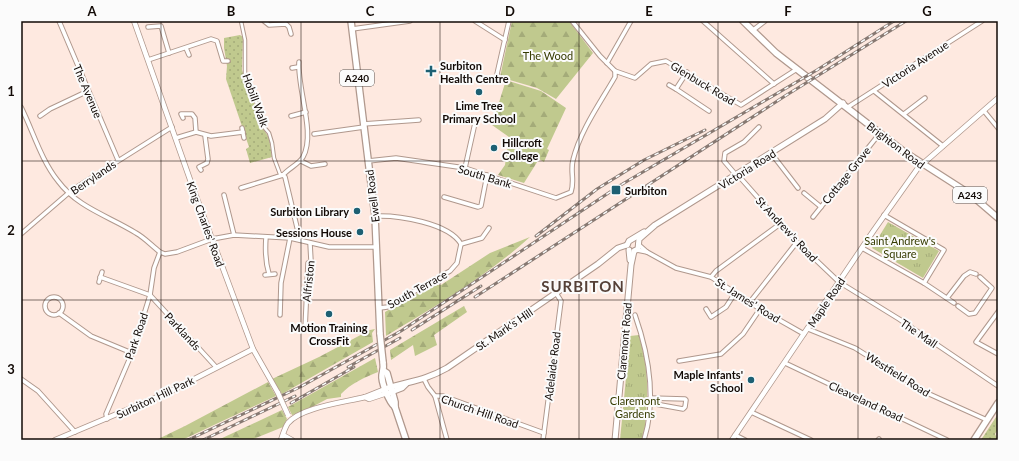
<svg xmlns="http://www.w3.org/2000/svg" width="1019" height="461" font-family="Lato,sans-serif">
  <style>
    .grass { fill: url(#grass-dots) }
    .forest { fill: url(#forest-firs) }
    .park { fill: url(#park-tufts) }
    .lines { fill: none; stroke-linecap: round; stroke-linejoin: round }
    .pedestrian-casing { stroke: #b0988d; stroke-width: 4.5 }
    .minor-casing { stroke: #b0988d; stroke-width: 5.5 }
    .tertiary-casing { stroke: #b0988d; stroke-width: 6 }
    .secondary-casing { stroke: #b0988d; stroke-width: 7 }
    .primary-casing { stroke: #b0988d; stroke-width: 8 }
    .pedestrian { stroke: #fff; stroke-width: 2.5 }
    .minor { stroke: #fff; stroke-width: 3.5 }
    .tertiary { stroke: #fff; stroke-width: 4.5 }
    .secondary { stroke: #fff; stroke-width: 5 }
    .primary { stroke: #fff; stroke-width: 5.5 }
    .rail-casing { stroke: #877972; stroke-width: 3 }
    .rail { stroke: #fbfbfb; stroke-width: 1.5; stroke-dasharray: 4.5; stroke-linecap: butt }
    .tertiary-bridge-casing { stroke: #b0988d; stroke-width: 6; stroke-linecap: butt }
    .primary-bridge-casing { stroke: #b0988d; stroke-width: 8; stroke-linecap: butt }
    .tertiary-bridge { stroke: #fff; stroke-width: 4.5 }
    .primary-bridge { stroke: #fff; stroke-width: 5.5 }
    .grid { fill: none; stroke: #120a06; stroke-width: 1; stroke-opacity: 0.55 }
    .poi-dot { fill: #1d6073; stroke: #fbfbfb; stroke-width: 1.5 }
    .labels { text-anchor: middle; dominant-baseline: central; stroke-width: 4; stroke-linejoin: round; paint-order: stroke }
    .shield { fill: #fbfbfb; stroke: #585250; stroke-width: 1 }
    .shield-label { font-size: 10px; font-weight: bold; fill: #120a06 }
    .park-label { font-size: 11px; fill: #373c02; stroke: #fbfbfb }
    .street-label { font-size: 11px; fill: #120a06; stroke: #fbfbfb }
    .poi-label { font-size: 11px; font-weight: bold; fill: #120a06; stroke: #fbfbfb; text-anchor: start }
    .district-label { font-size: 15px; font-weight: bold; letter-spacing: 1px; fill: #564138; stroke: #fbfbfb }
    .neatline { fill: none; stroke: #120a06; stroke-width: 1.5 }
    .grid-label { font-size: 13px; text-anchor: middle; font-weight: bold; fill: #120a06 }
  </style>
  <defs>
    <pattern id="grass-dots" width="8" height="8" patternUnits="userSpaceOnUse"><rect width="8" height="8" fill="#c0c98e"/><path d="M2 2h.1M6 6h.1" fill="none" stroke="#a4ab79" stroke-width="1.8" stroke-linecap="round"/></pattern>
    <pattern id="forest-firs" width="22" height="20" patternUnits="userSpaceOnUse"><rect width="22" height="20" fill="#c0c98e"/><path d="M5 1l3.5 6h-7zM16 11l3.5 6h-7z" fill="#a4ab79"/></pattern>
    <pattern id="park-tufts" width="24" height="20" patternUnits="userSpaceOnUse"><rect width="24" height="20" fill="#c0c98e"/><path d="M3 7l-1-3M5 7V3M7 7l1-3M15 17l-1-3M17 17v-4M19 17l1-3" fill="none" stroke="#a4ab79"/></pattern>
  </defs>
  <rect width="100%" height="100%" fill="#fee9e0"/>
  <g class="grass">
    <path d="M240 35 243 37 242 70 263 128 269 138 272 157 250 163 246 149 249 147 226 79 227 66 224 48V38Z"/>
    <path d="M998 414V429L995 434 998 440H981Z"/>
  </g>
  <g class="forest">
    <path d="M512 21H569L593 53 556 99 537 88 500 77Z"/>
    <path d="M506 80 541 91 566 108 547 149 549 150 544 162 539 159 524 183 498 175 505 165 509 137 492 125Z"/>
    <path d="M530 237C487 276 436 306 386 336L385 312 432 285H441L490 253Z"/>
    <path d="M464 306 467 312 434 335 437 345 415 356 413 345 391 360 390 350Z"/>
    <path d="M375 329 372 333 373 342 282 394 272 379 319 357 370 330Z"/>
    <path d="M375 358 378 372C365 377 350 384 341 394V397L327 399 299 414 292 415 288 407Z"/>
    <path d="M268 382 276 396 182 440H156L185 426Z"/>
    <path d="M282 410 287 419 283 427 251 440H218Z"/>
  </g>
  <g class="park">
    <path d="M888 222 939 251 923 278 872 248Z"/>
    <path d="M639 335C650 375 648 396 644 436L643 440H620L630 336Z"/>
  </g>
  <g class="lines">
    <g class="pedestrian-casing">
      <path id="pedestrian" d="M241 21 245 40V73L257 104 263 126 269 133 272 143 274 158 280 174 283 175"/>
    </g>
    <g class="minor-casing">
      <g id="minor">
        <path d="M59 21 118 160"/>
        <path d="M264 21 269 25 286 24 289 27 291 34"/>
        <path d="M475 21 505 40"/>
        <path d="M572 21 600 56 615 71"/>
        <path d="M703 21 774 84"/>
        <path d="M148 27 161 26 169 53"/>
        <path d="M352 29 410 21"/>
        <path d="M752 31 765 21"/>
        <path d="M186 48 189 55"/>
        <path d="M148 60 211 39 217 41 223 61H228"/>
        <path d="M299 62C297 88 316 134 303 157 299 164 289 168 283 175L285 177 300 240"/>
        <path d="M607 63 631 21"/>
        <path d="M292 68 298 67"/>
        <path d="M687 72 676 89 709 111"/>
        <path d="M497 74 509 21"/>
        <path d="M669 85 676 89"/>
        <path d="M874 91 943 146"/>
        <path d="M21 107C33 131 41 160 58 181 78 208 109 216 136 233 145 238 152 246 160 252L165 254 177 252 212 239 234 235 290 238 329 247H377"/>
        <path d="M848 107 982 21"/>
        <path d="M984 111 998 128"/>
        <path d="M904 114 925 98"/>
        <path d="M40 116 50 109 88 91"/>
        <path d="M291 116 306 112"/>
        <path d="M183 118 181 114H192L195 118 196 132"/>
        <path d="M363 124 419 120"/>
        <path d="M242 128 244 138"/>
        <path d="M314 134 364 127"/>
        <path d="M176 138 196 132 211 136 243 132"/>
        <path d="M771 153 798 188"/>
        <path d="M301 161 311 166 325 164"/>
        <path d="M368 161 396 158 465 168 556 198 571 192C575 181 570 171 573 160 580 131 600 103 615 77V71L635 78 651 64 666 61 741 105 797 69"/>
        <path d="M465 168 475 123"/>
        <path d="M201 170 199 167 207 163 208 159 205 136"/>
        <path d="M737 174 797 242 839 282 899 319 998 386"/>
        <path d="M736 175 724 161 725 153 744 142 759 127"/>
        <path d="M241 188 283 175"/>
        <path d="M804 193 821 207"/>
        <path d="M224 195 234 235"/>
        <path d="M444 197 478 207 481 206 487 175"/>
        <path d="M375 216C398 215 449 223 461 244L457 263 450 271 387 307 380 308"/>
        <path d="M813 217 880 133"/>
        <path d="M21 234 72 190 172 127"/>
        <path d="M266 237C265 250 265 261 269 274"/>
        <path d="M461 244 482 238 489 228"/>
        <path d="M638 244 647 252"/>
        <path d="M862 248 924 283 944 250 884 215"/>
        <path d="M637 250 647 252 676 268 711 277 760 309 804 334"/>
        <path d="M265 275 275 274"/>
        <path d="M100 277 150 295 216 367"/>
        <path d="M711 277 716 271 780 224"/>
        <path d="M99 282 102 272"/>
        <path d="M924 283 954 303"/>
        <circle cx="54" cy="306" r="9"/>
        <path d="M947 298 964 276 970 272 976 274"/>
        <path d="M750 302 797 242"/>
        <path d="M958 306 969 314 975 313 992 288 980 277"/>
        <path d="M706 309 711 317 726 307 735 293"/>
        <path d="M998 312 976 342 998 354"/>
        <path d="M59 313 91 336 132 353"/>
        <path d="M280 315 281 283 290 238"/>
        <path d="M635 315C649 355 657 398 644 440"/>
        <path d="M808 329 855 348 927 393 987 420"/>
        <path d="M305 330 308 263 311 261 310 243"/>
        <path d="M679 361 721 354 743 334 760 309"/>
        <path d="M785 363 947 440"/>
        <path d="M21 379 38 391 75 432"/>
        <path d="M424 379 428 387 435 396 447 440"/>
        <path d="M435 396H443L544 433"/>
        <path d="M650 403 683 409 685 407 686 400 685 399 650 398"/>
        <path d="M751 412 811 440"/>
        <path d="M107 419 106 414 132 353 150 295 154 268 160 252"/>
        <path d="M735 435 745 440"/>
        <path d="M543 440 561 301 556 293"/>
        <path d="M878 440 879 439"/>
      </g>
    </g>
    <g class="tertiary-casing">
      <g id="tertiary">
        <path d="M134 21 193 188 253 349 278 393"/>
        <path d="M365 397 385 389"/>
        <path d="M283 435 292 440"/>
        <path d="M55 440 169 392 253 349"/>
        <path d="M281 440C283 434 285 427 288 423 301 407 346 402 365 397L369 399 387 393"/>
        <path d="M732 440 874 230 918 168 998 98"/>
      </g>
    </g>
    <g class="secondary-casing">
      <g id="secondary">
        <path d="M627 245 629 241 644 232"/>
        <path d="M629 250 630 260"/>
        <path d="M385 389C409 381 424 381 447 368L598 264 618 248 627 245"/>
        <path d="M389 393 402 388 406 384"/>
        <path d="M615 440 631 265 634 251 638 249 639 239 655 225 825 119 843 103"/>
      </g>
    </g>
    <g class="primary-casing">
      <g id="primary">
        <path d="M351 21 375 216 380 334"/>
        <path d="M743 21 776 53 903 151 970 194 998 218"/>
        <path d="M383 362C384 367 383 370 382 375 381 382 389 402 395 407L406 440"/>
        <path d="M384 371 387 373 395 402V407"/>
        <path d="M974 440 998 403"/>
      </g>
    </g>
    <use href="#pedestrian" class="pedestrian"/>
    <use href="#minor" class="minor"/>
    <use href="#tertiary" class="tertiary"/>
    <use href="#secondary" class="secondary"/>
    <use href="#primary" class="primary"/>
    <g class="rail-casing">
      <g id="rail">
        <path d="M536 236 597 189 644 160 705 130"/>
        <path d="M475 297 785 96 906 21"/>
        <path d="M412 330 481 286"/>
        <path d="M348 367 400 338"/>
        <path d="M291 403 354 367"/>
        <path d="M188 440 300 387 401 331 619 186 817 70 894 21"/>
        <path d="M203 440 295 396"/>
      </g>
    </g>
    <use href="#rail" class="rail"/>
    <g class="tertiary-bridge-casing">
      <path id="tertiary-bridge" d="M278 393 288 415"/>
    </g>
    <g class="primary-bridge-casing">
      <path id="primary-bridge" d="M380 334 383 362"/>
    </g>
    <use href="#tertiary-bridge" class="tertiary-bridge"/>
    <use href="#primary-bridge" class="primary-bridge"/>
  </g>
  <path class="grid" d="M161 21V440M301 21V440M440 21V440M579 21V440M718 21V440M858 21V440M21 161H998M21 300H998"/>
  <g class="poi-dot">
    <path d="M429 65h4v4h4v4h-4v4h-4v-4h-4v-4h4z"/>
    <circle cx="479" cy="92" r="4"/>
    <circle cx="494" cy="148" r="4"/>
    <rect x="611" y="185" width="10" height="10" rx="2"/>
    <circle cx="357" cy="211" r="4"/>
    <circle cx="360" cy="232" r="4"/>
    <circle cx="329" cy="314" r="4"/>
    <circle cx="751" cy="380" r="4"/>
  </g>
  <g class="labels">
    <g class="shield">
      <rect x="340" y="70" width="34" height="16" rx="3"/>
      <rect x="953" y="187" width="34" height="16" rx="3"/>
    </g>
    <g class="shield-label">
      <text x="357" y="78">A240</text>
      <text x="970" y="195">A243</text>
    </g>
    <g class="park-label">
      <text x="548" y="55">The Wood</text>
      <text x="900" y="240">Saint Andrew's<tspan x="900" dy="13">Square</tspan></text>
      <text x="635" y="400">Claremont<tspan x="635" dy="13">Gardens</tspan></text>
    </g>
    <g class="street-label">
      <text transform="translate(915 64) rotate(-33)">Victoria Avenue</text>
      <text transform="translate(703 83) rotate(31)">Glenbuck Road</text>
      <text transform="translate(88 91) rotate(67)">The Avenue</text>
      <text transform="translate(256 100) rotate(70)">Hobill Walk</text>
      <text transform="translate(896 145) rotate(37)">Brighton Road</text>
      <text transform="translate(747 169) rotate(-32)">Victoria Road</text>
      <text transform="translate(846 175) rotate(-51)">Cottage Grove</text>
      <text transform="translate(485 176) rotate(17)">South Bank</text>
      <text transform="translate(93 177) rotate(-34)">Berrylands</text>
      <text transform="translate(372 196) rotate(-97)">Ewell Road</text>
      <text transform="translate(206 224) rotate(70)">King Charles' Road</text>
      <text transform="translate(787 229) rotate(47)">St Andrew's Road</text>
      <text transform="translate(308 281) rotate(-84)">Alfriston</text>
      <text transform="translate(417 289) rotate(-29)">South Terrace</text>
      <text transform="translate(748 300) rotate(32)">St. James' Road</text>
      <text transform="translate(826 302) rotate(-56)">Maple Road</text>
      <text transform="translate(504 329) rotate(-34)">St. Mark's Hill</text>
      <text transform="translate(183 331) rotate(47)">Parklands</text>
      <text transform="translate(919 333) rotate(34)">The Mall</text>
      <text transform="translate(136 336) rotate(-71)">Park Road</text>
      <text transform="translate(624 341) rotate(-85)">Claremont Road</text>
      <text transform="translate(552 366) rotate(-83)">Adelaide Road</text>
      <text transform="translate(898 374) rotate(32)">Westfield Road</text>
      <text transform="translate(155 397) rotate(-25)">Surbiton Hill Park</text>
      <text transform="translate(866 401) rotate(25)">Cleaveland Road</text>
      <text transform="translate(480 411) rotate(19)">Church Hill Road</text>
    </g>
    <g class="poi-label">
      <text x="440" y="65">Surbiton<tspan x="440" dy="13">Health Centre</tspan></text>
      <text x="479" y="105" text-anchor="middle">Lime Tree<tspan x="479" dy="13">Primary School</tspan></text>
      <text x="502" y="142">Hillcroft<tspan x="502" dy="13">College</tspan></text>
      <text x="625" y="190">Surbiton</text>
      <text x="349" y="211" text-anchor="end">Surbiton Library</text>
      <text x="352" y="232" text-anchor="end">Sessions House</text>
      <text x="329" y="327" text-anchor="middle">Motion Training<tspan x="329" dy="13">CrossFit</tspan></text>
      <text x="743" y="374" text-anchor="end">Maple Infants'<tspan x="743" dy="13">School</tspan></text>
    </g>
    <g class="district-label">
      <text x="583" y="286">SURBITON</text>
    </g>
  </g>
  <rect width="1019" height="461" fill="none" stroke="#fbfbfb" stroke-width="44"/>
  <rect x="22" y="22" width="975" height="417" class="neatline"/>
  <g class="grid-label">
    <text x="92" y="16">A</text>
    <text x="231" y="16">B</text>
    <text x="370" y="16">C</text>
    <text x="510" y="16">D</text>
    <text x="649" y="16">E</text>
    <text x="788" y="16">F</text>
    <text x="927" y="16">G</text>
    <text x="11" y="96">1</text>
    <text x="11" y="235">2</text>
    <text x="11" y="374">3</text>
  </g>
</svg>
